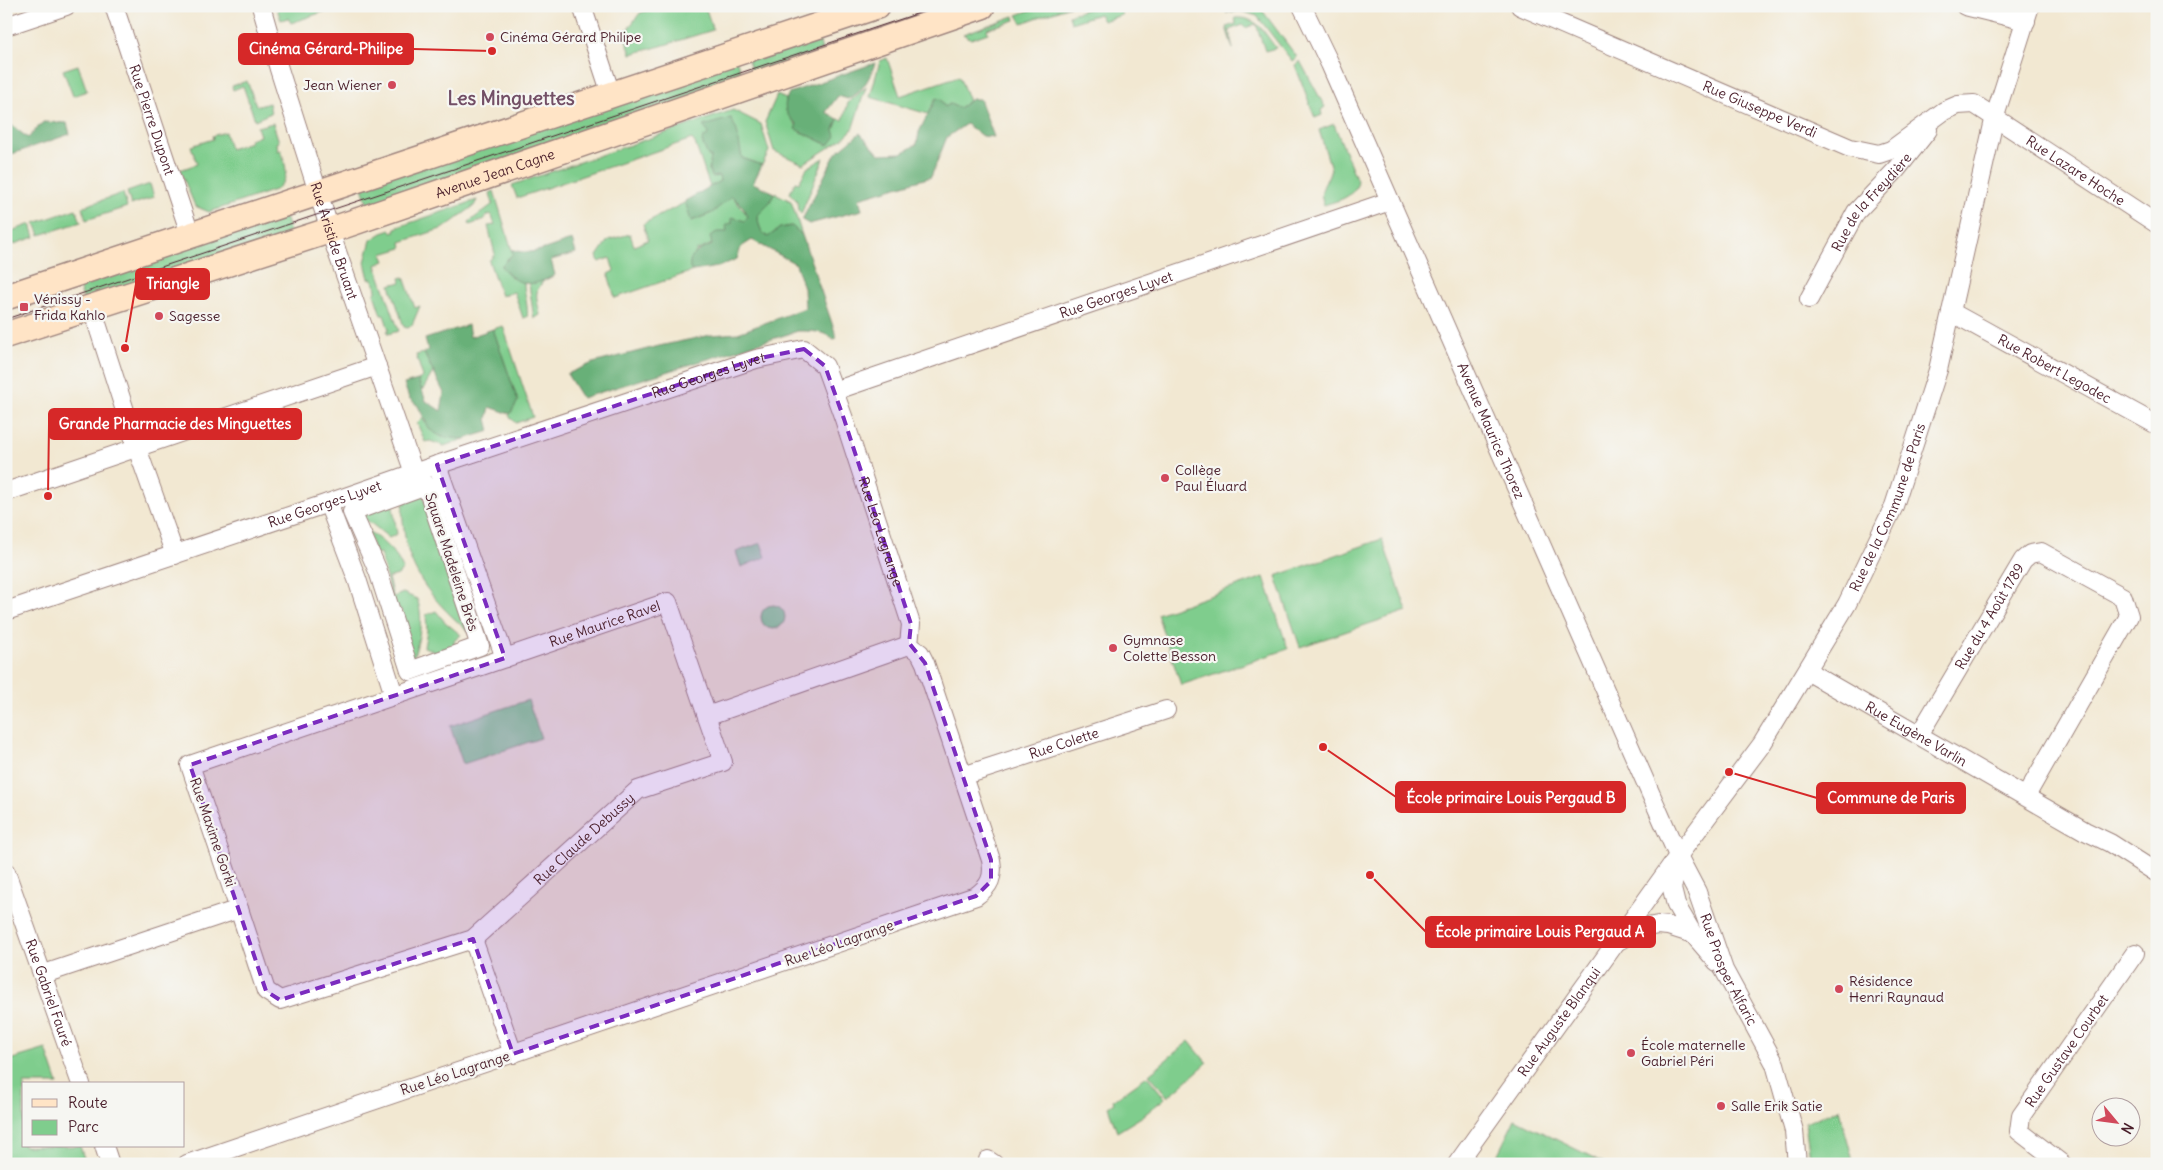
<svg xmlns="http://www.w3.org/2000/svg" width="2163" height="1170" font-family="Delius,sans-serif">
  <style>
    .green { fill: #7fcd8d; stroke: #64765c }
    .forest { fill: #67b078; stroke: #586852 }
    .lines { fill: none; stroke-linecap: round; stroke-linejoin: round }
    .street-casing { stroke: #9e847e; stroke-width: 20 }
    .secondary-casing { stroke: #9e847e; stroke-width: 28 }
    .street { stroke: #fff; stroke-width: 18 }
    .secondary { stroke: #ffe4c6; stroke-width: 25 }
    .tram { stroke: #4a1f2b; stroke-width: 1 }
    .marked { fill: #7b2cbf; fill-opacity: 0.2; stroke: #7b2cbf; stroke-width: 4; stroke-dasharray: 10 6; stroke-linejoin: round }
    .poi-dot { fill: #d1495b; stroke: #f6f6f2; stroke-width: 2 }
    .labels { text-anchor: middle; dominant-baseline: central; stroke-width: 4.5; stroke-linejoin: round; paint-order: stroke }
    .poi-label { font-size: 14px; fill: #4a1f2b; stroke: #f6f6f2; text-anchor: start }
    .street-label { font-size: 14px; fill: #4a1f2b; stroke: #f6f6f2 }
    .district-label { font-size: 19px; font-weight: bold; fill: #734f66; stroke: #f6f6f2 }
    .leader { fill: none; stroke: #d62828; stroke-width: 2 }
    .callout-dot { fill: #d62828; stroke: #f6f6f2; stroke-width: 2 }
    .callout { fill: #d62828; stroke: #d62828; stroke-width: 2 }
    .callout-label { font-size: 15px; text-anchor: middle; font-weight: bold; fill: #fff }
  </style>
  <rect width="100%" height="100%" fill="#f6f6f2"/>
  <filter id="ink" filterUnits="userSpaceOnUse"><feTurbulence type="fractalNoise" baseFrequency=".02" numOctaves="2"/><feDisplacementMap in="SourceGraphic" scale="10" xChannelSelector="R" yChannelSelector="G"/><feConvolveMatrix kernelMatrix="1 2 1 2 8 2 1 2 1" color-interpolation-filters="sRGB"/></filter>
  <filter id="wash" filterUnits="userSpaceOnUse"><feTurbulence type="fractalNoise" baseFrequency=".0096" numOctaves="4" result="noise"/><feDisplacementMap in="SourceGraphic" scale="20" xChannelSelector="R" yChannelSelector="G"/><feGaussianBlur stdDeviation="1.12" result="paint"/><feColorMatrix in="noise" values="0 0 0 0 0 0 0 0 0 0 0 0 0 0 0 0 0 1.4 0 .05"/><feComposite in="paint" operator="in"/></filter>
  <g filter="url(#wash)">
    <rect width="100%" height="100%" fill="#f2e8d2"/>
    <g class="green">
      <path d="M286 6H340L291 23 288 18 281 20 277 9Z"/>
      <path d="M654 6H705L713 30 661 46 631 54 624 34 640 13 651 9Z"/>
      <path d="M1041 6H1070L1022 23 1017 15Z"/>
      <path d="M1096 6H1119L1122 15 1103 21 1099 14 1071 23 1069 15Z"/>
      <path d="M1243 6H1259L1297 57 1292 61 1257 16 1241 11 1226 13Z"/>
      <path d="M1014 16 1015 20 987 29 988 33 971 39 963 34Z"/>
      <path d="M1235 18C1258 17 1262 30 1276 48L1265 51 1256 24 1245 28 1243 25 1229 30 1233 49 1226 27 1236 24Z"/>
      <path d="M818 36 822 50 752 74 748 59Z"/>
      <path d="M887 58 900 96 959 76 969 101 959 108 950 104 945 107 932 105 928 114 870 97 880 61Z"/>
      <path d="M736 59 744 82 369 208 361 185Z"/>
      <path d="M1300 61 1325 107 1321 110 1322 115 1315 118 1295 65Z"/>
      <path d="M78 65 87 91 73 96 63 70Z"/>
      <path d="M247 81 256 105 259 106 269 103 271 113 255 120 243 86 233 90 232 86Z"/>
      <path d="M866 87 852 130 841 140 803 164 774 151 765 122 777 95 786 99C783 118 794 117 800 132L812 136 827 145 838 119 843 120 848 103Z"/>
      <path d="M733 110 761 124 769 151 762 165 742 158 731 118 723 121 708 131 707 137 711 157 709 170 719 175 720 181 710 187 695 143 692 139 517 198 512 185Z"/>
      <path d="M273 123 279 142 277 143 278 151 281 150C286 167 291 178 275 190L209 212 195 206 180 170 197 164 191 146 213 139 212 136 225 132 230 149 250 142 249 140 260 136 257 127Z"/>
      <path d="M1334 124 1358 183C1352 198 1340 200 1324 205 1317 189 1327 184 1331 169L1319 130Z"/>
      <path d="M824 158 801 214 798 210 797 201 790 193 795 182 799 183 807 168Z"/>
      <path d="M150 184 154 197 131 205 127 192Z"/>
      <path d="M494 191 513 254 506 260 511 277 524 283C524 293 529 309 527 317L523 318 514 292 501 296 489 261 495 254 488 226 495 225 491 214 485 216V219L470 225 469 222 493 204 490 193Z"/>
      <path d="M123 193 127 207 86 220 82 207Z"/>
      <path d="M775 193 791 201 802 235 791 226 780 228 768 237C760 232 758 224 758 215L767 206Z"/>
      <path d="M732 196 748 216 745 221 732 223C724 239 712 245 696 251L690 269 693 271 615 298 608 274 614 271 610 258 599 262 597 256 608 240 630 234 634 246 648 240 643 224 686 202 692 221 712 213Z"/>
      <path d="M477 200 474 206 444 228 401 242 402 248 382 254 385 261 376 265 399 331 388 334 387 331 389 330 384 315H381L374 294 376 292 375 284 371 278 369 279 365 262 371 240 382 233 391 230 392 233 395 232V228Z"/>
      <path d="M76 209 81 222 40 235 35 223Z"/>
      <path d="M283 211 291 235 85 304 77 281Z"/>
      <path d="M31 224 35 237 6 247V233Z"/>
      <path d="M404 277 415 308 420 306 412 325 408 328 404 327 390 285 401 282 400 278Z"/>
      <path d="M544 281C532 292 538 301 540 315L534 319 529 284Z"/>
      <path d="M503 326 533 417 516 423 509 416 518 401 493 329Z"/>
      <path d="M424 353 433 372 422 391 418 380 423 377 416 355Z"/>
      <path d="M423 417 424 421 442 437 464 439 444 446 430 441 425 442 417 423Z"/>
      <path d="M422 492 470 633C437 604 408 575 404 529 403 519 401 511 404 502Z"/>
      <path d="M392 501 397 534 389 538 372 524 356 514Z"/>
      <path d="M368 531C382 540 397 553 403 569L398 575 388 578 393 597 403 593 417 599C425 620 418 643 412 663L402 620 404 617 401 610 394 609 380 553 375 554Z"/>
      <path d="M1382 539 1407 611 1300 647 1276 576Z"/>
      <path d="M761 543 766 557 741 567 736 552Z"/>
      <path d="M1264 577 1288 649 1181 685 1157 614Z"/>
      <circle cx="773" cy="617" r="12"/>
      <path d="M436 611 445 622 461 635 454 641 456 649 435 656 432 650 424 647 427 630 426 615Z"/>
      <path d="M528 700 541 738 463 764 450 726Z"/>
      <path d="M1189 1041 1207 1063 1168 1097 1149 1074Z"/>
      <path d="M46 1049 58 1084H24V1146H80L86 1164H6V1061Z"/>
      <path d="M1147 1076 1165 1098 1143 1116 1117 1132 1108 1107 1114 1103 1113 1100Z"/>
      <path d="M1839 1109 1854 1164H1811L1805 1123Z"/>
      <path d="M1515 1119 1604 1163V1164H1493Z"/>
    </g>
    <g class="forest">
      <path d="M875 63C870 78 862 93 848 99L838 96 826 112 838 119 834 130 836 136 829 145 795 129 797 124C785 115 782 106 789 93Z"/>
      <path d="M936 98 941 100 945 107 950 104 959 108 972 99H980L994 137 982 136 966 124 947 137 931 177 859 198 862 210 809 224 802 220 836 153 860 133 879 154 902 153 917 144 919 132Z"/>
      <path d="M731 118 737 131 742 158 762 165 753 183 775 193 767 206 758 215C758 224 760 232 768 237L780 228 792 226 802 235 837 338 834 339C823 331 812 331 798 331L582 398 567 374 593 363 659 346 711 335 738 333 805 308 804 288 796 264 752 240 741 247 737 259 718 267 693 271 690 269C688 254 700 250 712 245L710 236 717 232H727L726 225 732 223V217L745 221 748 216 743 207 732 196 712 213 691 221 685 201 720 181 719 176 712 177 709 170 711 157 708 156 702 142 703 138 707 137 708 132 703 126Z"/>
      <path d="M6 121 28 138 43 122 67 123 70 134 6 156Z"/>
      <path d="M572 240 576 253 551 260 555 275C532 288 518 287 501 266L513 254 511 249C532 258 552 245 572 240Z"/>
      <path d="M468 325 470 337 493 329 518 401 510 414 490 407 487 419 490 431 464 439 442 437 430 430 418 406 409 398 404 384 418 380 426 401 441 411 444 393 424 353 428 350 425 339Z"/>
    </g>
  </g>
  <g filter="url(#ink)">
    <g class="lines">
      <g class="street-casing">
        <g id="street">
          <path id="s1" d="M114 6 190 234"/>
          <path id="s2" d="M261 6 279 69 335 246 414 473"/>
          <path d="M582 6 611 94"/>
          <path id="s3" d="M1302 6 1330 64 1678 856 1697 892 1724 970 1775 1064 1794 1131 1797 1164"/>
          <path id="s4" d="M1520 6 1850 148 1879 154 1891 150 1944 111 1958 105 1974 104 2157 224"/>
          <path d="M1965 6 2026 21"/>
          <path d="M6 26 66 6"/>
          <path id="s5" d="M1809 299 1856 212 1897 169 1928 130"/>
          <path d="M92 308 137 448 175 555"/>
          <path id="s6" d="M1951 312 2157 425"/>
          <path id="s7" d="M834 391 1390 201"/>
          <path id="s8" d="M437 465 505 658 668 602 707 716 909 645"/>
          <path d="M426 485 480 646 410 671 378 571 352 512Z"/>
          <path d="M6 492 377 366"/>
          <path d="M328 503 357 579 394 695"/>
          <path id="s9" d="M6 611 328 503 437 465 756 359 804 349 825 366 844 419 911 624 909 645 920 653 925 663 991 860C994 877 990 886 976 896L187 1164"/>
          <path id="s10" d="M1807 671 2085 831 2110 843 2157 873"/>
          <path id="s11" d="M1919 735 2023 560 2030 554 2041 552 2123 597 2129 616 2026 796"/>
          <path id="s12" d="M963 776 1166 710"/>
          <path d="M1677 861 1672 889 1676 905 1693 934"/>
          <path id="s13" d="M6 872 81 1084"/>
          <path id="s14" d="M239 909 266 991 280 1000 473 939 638 790 723 762 707 716"/>
          <path d="M473 939 513 1054"/>
          <path d="M1620 940 1642 928 1658 925 1668 926 1693 934 1717 962"/>
          <path d="M44 974 239 909 190 765 505 658"/>
          <path d="M104 1146 110 1164"/>
          <path d="M988 1160 994 1164"/>
          <path id="s15" d="M1457 1164 1678 856 1762 744 1847 604 1894 506 1938 370 1995 116 2030 6"/>
          <path id="s16" d="M2062 1164 2019 1131 2021 1116 2135 953"/>
        </g>
      </g>
      <g class="secondary-casing">
        <g id="secondary">
          <path d="M6 297 877 6"/>
          <path id="s17" d="M6 335 331 230 982 6"/>
        </g>
      </g>
      <use href="#street" class="street"/>
      <use href="#secondary" class="secondary"/>
      <path class="tram" d="M6 319 940 6"/>
    </g>
  </g>
  <path class="marked" d="M804 349 825 366 844 419 911 624 909 643 925 663 991 860V881L976 896 513 1054 473 939 280 1000 266 991 190 765 505 658 437 465 756 359Z"/>
  <g class="poi-dot">
    <circle cx="490" cy="37" r="5"/>
    <circle cx="392" cy="85" r="5"/>
    <rect x="19" y="302" width="10" height="10" rx="2.5"/>
    <circle cx="159" cy="316" r="5"/>
    <circle cx="1165" cy="478" r="5"/>
    <circle cx="1113" cy="648" r="5"/>
    <circle cx="1839" cy="989" r="5"/>
    <circle cx="1631" cy="1053" r="5"/>
    <circle cx="1721" cy="1106" r="5"/>
  </g>
  <g class="labels">
    <g class="poi-label">
      <text x="500" y="37">Cinéma Gérard Philipe</text>
      <text x="382" y="85" text-anchor="end">Jean Wiener</text>
      <text x="34" y="299">Vénissy -<tspan x="34" dy="16">Frida Kahlo</tspan></text>
      <text x="169" y="316">Sagesse</text>
      <text x="1175" y="470">Collège<tspan x="1175" dy="16">Paul Éluard</tspan></text>
      <text x="1123" y="640">Gymnase<tspan x="1123" dy="16">Colette Besson</tspan></text>
      <text x="1849" y="981">Résidence<tspan x="1849" dy="16">Henri Raynaud</tspan></text>
      <text x="1641" y="1045">École maternelle<tspan x="1641" dy="16">Gabriel Péri</tspan></text>
      <text x="1731" y="1106">Salle Erik Satie</text>
    </g>
    <g class="street-label">
      <text stroke="none"><textPath href="#s4" startOffset="261">Rue Giuseppe Verdi</textPath></text>
      <text stroke="none"><textPath href="#s1" startOffset="120">Rue Pierre Dupont</textPath></text>
      <text stroke="none"><textPath href="#s4" startOffset="620">Rue Lazare Hoche</textPath></text>
      <text stroke="none"><textPath href="#s17" startOffset="515">Avenue Jean Cagne</textPath></text>
      <text stroke="none"><textPath href="#s5" startOffset="116">Rue de la Freydière</textPath></text>
      <text stroke="none"><textPath href="#s2" startOffset="246">Rue Aristide Bruant</textPath></text>
      <text stroke="none"><textPath href="#s7" startOffset="298">Rue Georges Lyvet</textPath></text>
      <text stroke="none"><textPath href="#s6" startOffset="118">Rue Robert Legodec</textPath></text>
      <text stroke="none"><textPath href="#s9" startOffset="741">Rue Georges Lyvet</textPath></text>
      <text stroke="none"><textPath href="#s3" startOffset="465">Avenue Maurice Thorez</textPath></text>
      <text stroke="none"><textPath href="#s9" startOffset="336">Rue Georges Lyvet</textPath></text>
      <text stroke="none"><textPath href="#s15" startOffset="788">Rue de la Commune de Paris</textPath></text>
      <text stroke="none"><textPath href="#s9" startOffset="1042">Rue Léo Lagrange</textPath></text>
      <text transform="translate(452 562) rotate(72)">Square Madeleine Brès</text>
      <text stroke="none"><textPath href="#s11" startOffset="138">Rue du 4 Août 1789</textPath></text>
      <text stroke="none"><textPath href="#s8" startOffset="310">Rue Maurice Ravel</textPath></text>
      <text stroke="none"><textPath href="#s10" startOffset="126">Rue Eugène Varlin</textPath></text>
      <text stroke="none"><textPath href="#s12" startOffset="106">Rue Colette</textPath></text>
      <text transform="translate(213 832) rotate(71)">Rue Maxime Gorki</text>
      <text stroke="none"><textPath href="#s14" startOffset="455">Rue Claude Debussy</textPath></text>
      <text transform="translate(839 943) rotate(-19)">Rue Léo Lagrange</text>
      <text stroke="none"><textPath href="#s3" startOffset="1054">Rue Prosper Alfaric</textPath></text>
      <text stroke="none"><textPath href="#s13" startOffset="128">Rue Gabriel Fauré</textPath></text>
      <text stroke="none"><textPath href="#s15" startOffset="175">Rue Auguste Blanqui</textPath></text>
      <text stroke="none"><textPath href="#s16" startOffset="149">Rue Gustave Courbet</textPath></text>
      <text transform="translate(455 1073) rotate(-18)">Rue Léo Lagrange</text>
    </g>
    <g class="district-label">
      <text x="511" y="98">Les Minguettes</text>
    </g>
  </g>
  <path class="leader" d="M492 51L413 49M125 348L136 284M48 496L49 424M1323 747L1396 797M1729 772L1817 798M1370 875L1426 932"/>
  <g class="callout-dot">
    <circle cx="492" cy="51" r="5"/>
    <circle cx="125" cy="348" r="5"/>
    <circle cx="48" cy="496" r="5"/>
    <circle cx="1323" cy="747" r="5"/>
    <circle cx="1729" cy="772" r="5"/>
    <circle cx="1370" cy="875" r="5"/>
  </g>
  <g class="callout">
    <rect x="239" y="34" width="174" height="30" rx="5"/>
    <rect x="136" y="269" width="73" height="30" rx="5"/>
    <rect x="49" y="409" width="252" height="30" rx="5"/>
    <rect x="1396" y="782" width="229" height="30" rx="5"/>
    <rect x="1817" y="783" width="148" height="30" rx="5"/>
    <rect x="1426" y="917" width="229" height="30" rx="5"/>
  </g>
  <g class="callout-label">
    <text x="326" y="54">Cinéma Gérard-Philipe</text>
    <text x="173" y="289">Triangle</text>
    <text x="175" y="429">Grande Pharmacie des Minguettes</text>
    <text x="1511" y="803">École primaire Louis Pergaud B</text>
    <text x="1891" y="803">Commune de Paris</text>
    <text x="1540" y="937">École primaire Louis Pergaud A</text>
  </g>
  <rect width="2163" height="1170" fill="none" stroke="#f6f6f2" stroke-width="25"/>
  <rect x="22" y="1082" width="162" height="65" fill="#f6f6f2" stroke="#b1a0a2"/>
  <rect x="32" y="1099" width="25" height="8" fill="#ffe4c6" stroke="#b1a0a2"/>
  <text x="68" y="1108" font-size="15" fill="#4a1f2b">Route</text>
  <rect x="32" y="1120" width="25" height="15" fill="#7fcd8d" stroke="#b1a0a2"/>
  <text x="68" y="1132" font-size="15" fill="#4a1f2b">Parc</text>
  <g transform="translate(2116 1122) rotate(119)"><circle r="24" fill="#f6f6f2" stroke="#b1a0a2"/>
  <path d="M0-4L9 19L0 12L-9 19Z" fill="#d1495b"/>
  <text y="-8" font-size="14" font-weight="bold" text-anchor="middle" fill="#4a1f2b">N</text>
  </g>
</svg>
